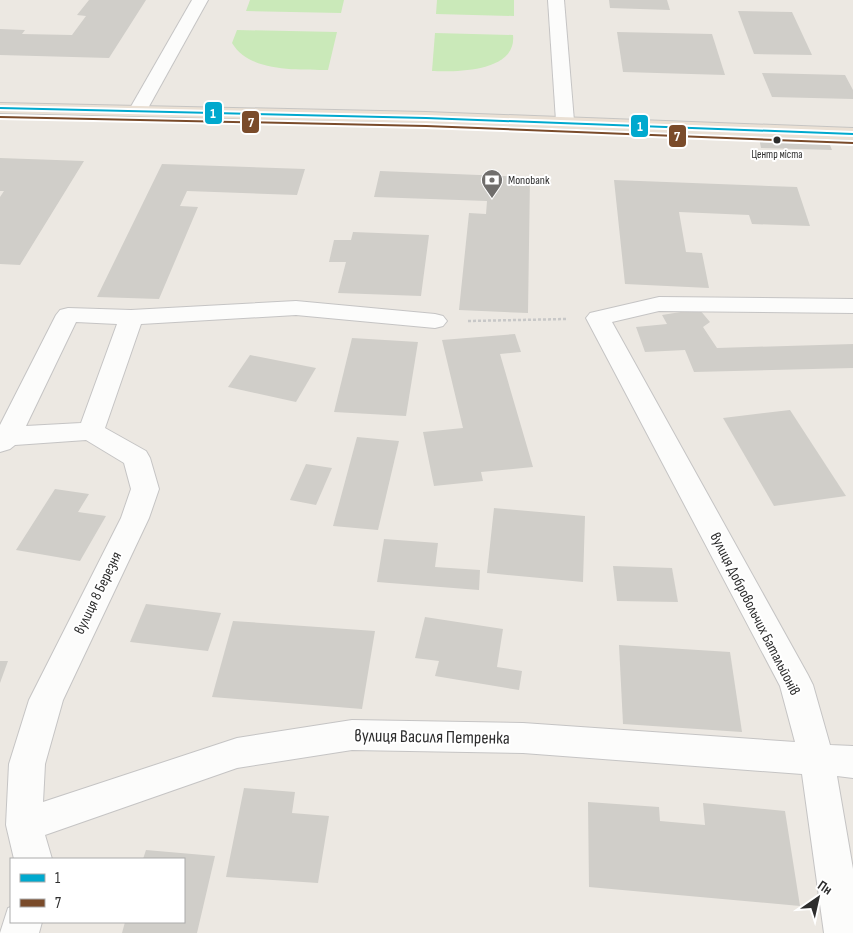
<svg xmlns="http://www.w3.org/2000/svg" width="853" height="933" font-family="'Sofia Sans Condensed',sans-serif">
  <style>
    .green { fill: #cae9b9 }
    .building { fill: #d0cec9 }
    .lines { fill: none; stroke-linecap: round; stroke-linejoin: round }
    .street-casing { stroke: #c5c4c4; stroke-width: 2 }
    .highway-casing { stroke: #c6c5c3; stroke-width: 2 }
    .path { stroke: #c8c8c8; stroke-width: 2.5; stroke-dasharray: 3 2; stroke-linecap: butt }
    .street { fill: #fcfcfb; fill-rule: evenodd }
    .highway { fill: #eae0d4; fill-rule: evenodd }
    .bus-1-casing { stroke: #fff; stroke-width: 4 }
    .bus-2-casing { stroke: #fff; stroke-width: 4 }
    .bus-1 { fill: #00a9ce; fill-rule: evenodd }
    .bus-2 { fill: #7a4b2a; fill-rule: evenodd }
    .bus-dot { fill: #2d2d2d; stroke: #fff; stroke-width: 2 }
    .labels { text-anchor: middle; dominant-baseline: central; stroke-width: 4; stroke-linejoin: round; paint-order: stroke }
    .far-bus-label { font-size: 11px; fill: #2d2d2d; stroke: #fff }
    .far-poi-label { font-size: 12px; fill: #2d2d2d; stroke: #fff; text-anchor: start }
    .street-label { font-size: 15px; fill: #2d2d2d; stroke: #fff }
    .near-street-label { font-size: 18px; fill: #2d2d2d; stroke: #fff }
    .line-badge { stroke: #fff; stroke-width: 2 }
    .badge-label { font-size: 14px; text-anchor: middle; font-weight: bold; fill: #fff }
  </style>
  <rect width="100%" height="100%" fill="#ece8e2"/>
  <g class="green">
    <path d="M250 0H344L341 13 246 11Z"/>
    <path d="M437 0H514V16L436 14Z"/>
    <path d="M237 30 337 32 328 70C298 69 250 73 232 43Z"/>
    <path d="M435 33 513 35C517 72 456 72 432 71Z"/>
  </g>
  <g class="building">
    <path d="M89 0H146L109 58 0 55V29L25 30 22 34 72 35 86 16 77 15Z"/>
    <path d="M609 0H667L670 10 610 8Z"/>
    <path d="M738 11 792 12 812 55 754 54Z"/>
    <path d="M617 32 712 34 725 75 623 72Z"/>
    <path d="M762 73 845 75 853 90V99L772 97Z"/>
    <path d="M759 138 828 140 832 150 761 148Z"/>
    <path d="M0 158 84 161 20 265 0 264V197L4 191H0Z"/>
    <path d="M162 164 305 169 297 195 187 191 180 206 198 207 159 299 97 297Z"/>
    <path d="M380 171 530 177 528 313 459 310 469 213 486 214 487 201 374 197Z"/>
    <path d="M614 180 797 187 810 226 752 224 749 215 679 212 686 252 702 253 709 288 625 284Z"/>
    <path d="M353 232 429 235 421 296 338 293 346 262H329L334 240H351Z"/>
    <path d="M699 309 710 322 703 327 717 348 853 344V368L694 372 685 350 645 352 636 327 667 324 662 315Z"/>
    <path d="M515 334 521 352 500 354 533 467 481 472 483 481 434 486 423 432 463 428 442 340Z"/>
    <path d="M352 338 418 342 406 416 334 412Z"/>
    <path d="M250 355 316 368 296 402 228 387Z"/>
    <path d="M790 410 846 496 774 506 723 418Z"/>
    <path d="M357 437 399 441 378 530 333 526Z"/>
    <path d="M306 464 332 468 316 505 290 500Z"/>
    <path d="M55 489 89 494 78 512 106 516 80 561 16 550Z"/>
    <path d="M494 508 585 516 583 582 487 573Z"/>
    <path d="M384 539 438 543 435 567 480 570 479 590 377 582Z"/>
    <path d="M613 566 672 568 678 602 617 601Z"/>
    <path d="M146 604 221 613 208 651 130 642Z"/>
    <path d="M425 617 503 629 497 667 522 671 519 690 435 676 439 661 415 658Z"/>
    <path d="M233 621 375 631 362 709 212 697Z"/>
    <path d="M619 645 730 652 742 732 623 724Z"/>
    <path d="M0 661H8L0 683Z"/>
    <path d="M244 788 295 792 292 813 329 816 318 883 226 877Z"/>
    <path d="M588 802 659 807 660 821 705 825 703 803 785 811 800 906 589 887Z"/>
    <path d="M146 850 215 856 197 933H122L125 922H184V859H143Z"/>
  </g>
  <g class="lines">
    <g class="street-casing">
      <g id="street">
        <path d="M192 0H208L147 110 144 114 138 115 132 114 129 110Z"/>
        <path d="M548 0H564L574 121 572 125 565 127 558 125 556 121Z"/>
        <path d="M659 297 853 299V313L659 311 612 322 808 675 813 685 830 745 853 746V778L837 776 853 869V933H824L802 774 523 753 352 750 237 768 45 835 52 859H14L6 825 9 764 29 700 121 518 131 489 124 463 86 440 15 445 10 449 0 452V425L56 315 60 310 68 308 131 310 296 301 435 314 443 316 447 321 443 326 435 328 296 315 141 324 105 428 146 451 150 458 159 489 149 518 63 700 45 764 43 802 237 738 352 720 523 723 795 742 780 686 586 318 590 313ZM76 322 117 324 81 423 26 426Z"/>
        <path d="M11 907V922H42L39 933H0L8 908Z"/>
      </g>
    </g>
    <g class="highway-casing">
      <path id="highway" d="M0 103 426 112 853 128V140L426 123 0 113Z"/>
    </g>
    <path class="path" d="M468 321 567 319"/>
    <use href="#street" class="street"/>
    <use href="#highway" class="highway"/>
    <g class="bus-1-casing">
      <path id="bus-1" d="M0 107 426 117 853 133V135L426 119 0 109Z"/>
    </g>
    <g class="bus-2-casing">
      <path id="bus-2" d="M0 116 426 125 853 142V144L426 127 0 118Z"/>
    </g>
    <use href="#bus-1" class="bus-1"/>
    <use href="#bus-2" class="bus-2"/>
  </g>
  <defs>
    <g id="bank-pin" transform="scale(1.125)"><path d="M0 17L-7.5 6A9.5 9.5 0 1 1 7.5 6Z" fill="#706e6c" stroke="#fff"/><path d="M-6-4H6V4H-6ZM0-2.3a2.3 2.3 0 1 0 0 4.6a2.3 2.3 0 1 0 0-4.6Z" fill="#fff"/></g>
  </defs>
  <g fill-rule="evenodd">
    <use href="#bank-pin" x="492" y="180"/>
  </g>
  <circle class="bus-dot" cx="777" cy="140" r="4.5"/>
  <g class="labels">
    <g class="far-bus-label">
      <text x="777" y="154">Центр міста</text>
    </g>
    <g class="far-poi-label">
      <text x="508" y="180">Monobank</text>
    </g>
    <g class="street-label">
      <text transform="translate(98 593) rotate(-64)">вулиця 8 Березня</text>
      <text transform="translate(755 614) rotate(63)">вулиця Добровольчих Батальйонів</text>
    </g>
    <g class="near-street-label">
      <text transform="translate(432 737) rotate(1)">вулиця Василя Петренка</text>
    </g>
  </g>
  <g class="line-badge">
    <rect x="204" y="101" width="19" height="24" rx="5" fill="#00a9ce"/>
    <rect x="241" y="110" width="19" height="24" rx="5" fill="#7a4b2a"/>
    <rect x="630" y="114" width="19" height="24" rx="5" fill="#00a9ce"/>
    <rect x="668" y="124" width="19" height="24" rx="5" fill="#7a4b2a"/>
  </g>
  <g class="badge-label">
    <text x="213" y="118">1</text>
    <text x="251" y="127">7</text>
    <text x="640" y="131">1</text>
    <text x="677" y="141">7</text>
  </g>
  <rect x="10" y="858" width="175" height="65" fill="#ffffff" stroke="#ababab"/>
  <rect x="20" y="874" width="25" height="8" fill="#00a9ce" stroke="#ababab"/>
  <text x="55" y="883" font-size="15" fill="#2d2d2d">1</text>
  <rect x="20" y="899" width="25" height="8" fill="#7a4b2a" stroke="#ababab"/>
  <text x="55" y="908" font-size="15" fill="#2d2d2d">7</text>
  <g transform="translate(818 898) rotate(34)" stroke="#ffffff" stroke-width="4" paint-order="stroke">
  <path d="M0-4L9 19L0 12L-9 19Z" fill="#2d2d2d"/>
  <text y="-8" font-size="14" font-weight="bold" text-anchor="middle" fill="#2d2d2d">Пн</text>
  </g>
</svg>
